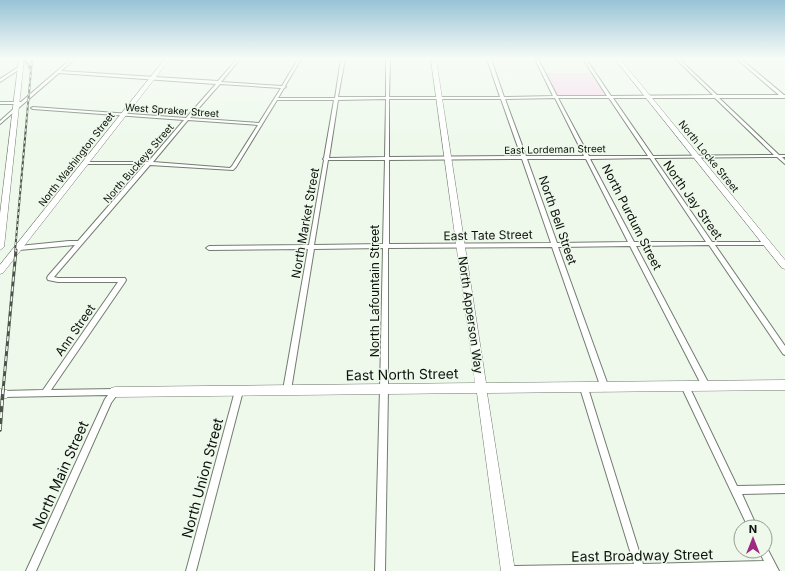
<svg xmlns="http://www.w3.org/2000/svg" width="785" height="571" font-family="Inter,sans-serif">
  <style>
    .green { fill: #f9d9ed }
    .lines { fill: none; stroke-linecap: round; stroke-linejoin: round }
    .street-casing { stroke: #727c70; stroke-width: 2 }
    .secondary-casing { stroke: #727c70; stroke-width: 1 }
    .street { fill: #fff; fill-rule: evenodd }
    .secondary { fill: #fff; fill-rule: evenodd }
    .rail-far2-casing { stroke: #4d534b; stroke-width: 2 }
    .rail-far1-casing { stroke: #4d534b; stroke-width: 3 }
    .rail-casing { stroke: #4d534b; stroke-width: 3.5 }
    .rail-far2 { stroke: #eef9ec; stroke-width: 1; stroke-dasharray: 3; stroke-linecap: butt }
    .rail-far1 { stroke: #eef9ec; stroke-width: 1.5; stroke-dasharray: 5; stroke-linecap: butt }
    .rail { stroke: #eef9ec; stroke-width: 2; stroke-dasharray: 6; stroke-linecap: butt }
    .labels { text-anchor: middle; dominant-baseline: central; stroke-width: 3; stroke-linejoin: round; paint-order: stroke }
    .far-street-label { font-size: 10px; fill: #0d110c; stroke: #eef9ec }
    .street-label { font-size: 12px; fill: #0d110c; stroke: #eef9ec }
    .near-street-label { font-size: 14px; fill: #0d110c; stroke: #eef9ec }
  </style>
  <rect width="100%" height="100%" fill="#eef9ec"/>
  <path class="green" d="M543 73H593L610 97 556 98Z"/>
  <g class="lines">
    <g class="street-casing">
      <g id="street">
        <path d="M71 59H74L61 71 218 81 237 59H240L221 82 282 86 298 59H301L285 86 286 87 284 88 278 98H335L341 59H345L338 97H386V59H390L389 97H500L487 59H491L504 97 553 96 535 59H538L557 96H607L583 59H586L611 96 713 95 676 59H679L717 95H779L737 59H741L784 95H785V98H719L779 155H785V157H782L785 160V164L777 157 654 158 712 242H768L769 243 766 245H715L785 346V355L783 354 709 245 636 246 709 384 710 386 709 388 706 389 703 388 630 246 558 247 609 388 608 390 605 391 602 390 601 388 552 247 388 248V389L385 571H375L380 389 383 248 314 249 291 390 290 392 287 393 284 392 283 390 308 249 209 250 206 248 209 246 309 245 324 160 323 159 324 158 334 100H277L236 167 233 170 150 165 54 277 58 278H125L126 280 125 282 51 390 115 389 118 390 119 392 111 403 36 571H26L105 399 108 395 3 397 0 396V393L3 391 43 390 118 282H58L48 280 47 278 48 276 75 245 19 250 16 248 19 246 69 241H78L145 164H86L84 163V162H148L184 120 33 109 31 108 33 107 186 118 216 84 59 73 0 124V121L19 104H0V102H21ZM220 84 281 88 259 123 190 118ZM555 98 584 156H526L505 99ZM558 98H609L648 156H589ZM613 98H715L774 155 653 156ZM386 99 385 157 329 158 338 100ZM389 99H501L521 156 389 157ZM188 120 258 125 232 166 230 168 153 162ZM650 158 706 242H634L590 159ZM522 159 551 243 389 244V160ZM527 159H586L628 242 557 243ZM328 160H385L383 244 314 245Z"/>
        <path d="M20 66 23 67 0 82V79Z"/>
        <path d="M685 383 688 384 737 486 785 485V493L742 494 757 527H748L681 386 682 384Z"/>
        <path d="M584 385 587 386 588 388 643 564 764 561 759 551H765V547L767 548 779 571H509L511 568 514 566 634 564 580 388 581 386Z"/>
        <path d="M239 388 242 389 243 391 196 571H186L235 391 236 389Z"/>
      </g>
    </g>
    <g class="secondary-casing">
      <g id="secondary">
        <path d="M19 59H24L4 247 0 250V214Z"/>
        <path d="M165 59H170L3 273 0 274V265Z"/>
        <path d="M431 59H436L486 383 785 380V390L487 393 515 571H501L477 393 115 397 111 396 110 392 111 388 115 387 475 383Z"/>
        <path d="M615 59H620L785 260V269L782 268Z"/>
        <path d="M0 389 7 390 8 394 7 398 0 399Z"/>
      </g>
    </g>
    <use href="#street" class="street"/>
    <use href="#secondary" class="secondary"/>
    <g class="rail-far2-casing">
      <g id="rail-far2">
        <path d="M23 59 28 64 30 69"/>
        <path d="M15 251 32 59"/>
      </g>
    </g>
    <g class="rail-far1-casing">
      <path id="rail-far1" d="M3 391 16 250"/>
    </g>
    <g class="rail-casing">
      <path id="rail" d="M0 430 3 390"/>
    </g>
    <use href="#rail-far2" class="rail-far2"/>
    <use href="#rail-far1" class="rail-far1"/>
    <use href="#rail" class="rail"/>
  </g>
  <linearGradient id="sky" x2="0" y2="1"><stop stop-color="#98c3d6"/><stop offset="0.42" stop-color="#f7fcf6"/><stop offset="1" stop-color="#f7fcf6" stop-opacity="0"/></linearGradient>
  <rect width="785" height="139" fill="url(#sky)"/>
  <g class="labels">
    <g class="far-street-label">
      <text transform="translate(172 110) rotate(4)">West Spraker Street</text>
      <text transform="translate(555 149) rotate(-1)">East Lordeman Street</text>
      <text transform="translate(709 156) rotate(51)">North Locke Street</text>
      <text transform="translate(76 159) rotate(-52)">North Washington Street</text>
      <text transform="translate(138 163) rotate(-49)">North Buckeye Street</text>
    </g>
    <g class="street-label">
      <text transform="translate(693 200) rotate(55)">North Jay Street</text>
      <text transform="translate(632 217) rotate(63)">North Purdum Street</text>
      <text transform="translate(558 220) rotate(71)">North Bell Street</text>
      <text transform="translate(305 223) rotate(-80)">North Market Street</text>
      <text transform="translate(488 235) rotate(-1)">East Tate Street</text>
      <text transform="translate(374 291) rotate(-90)">North Lafountain Street</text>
      <text transform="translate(471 315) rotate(82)">North Apperson Way</text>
      <text transform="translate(75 330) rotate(-55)">Ann Street</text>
    </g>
    <g class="near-street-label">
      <text transform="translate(402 374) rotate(-1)">East North Street</text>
      <text transform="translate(60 475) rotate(-66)">North Main Street</text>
      <text transform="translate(202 478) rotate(-75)">North Union Street</text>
      <text transform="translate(642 555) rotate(-1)">East Broadway Street</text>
    </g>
  </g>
  <g transform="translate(753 539)"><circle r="19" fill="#eef9ec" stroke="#949c92"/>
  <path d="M0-3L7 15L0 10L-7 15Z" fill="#9f2881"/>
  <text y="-6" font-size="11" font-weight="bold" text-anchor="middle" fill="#0d110c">N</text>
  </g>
</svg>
